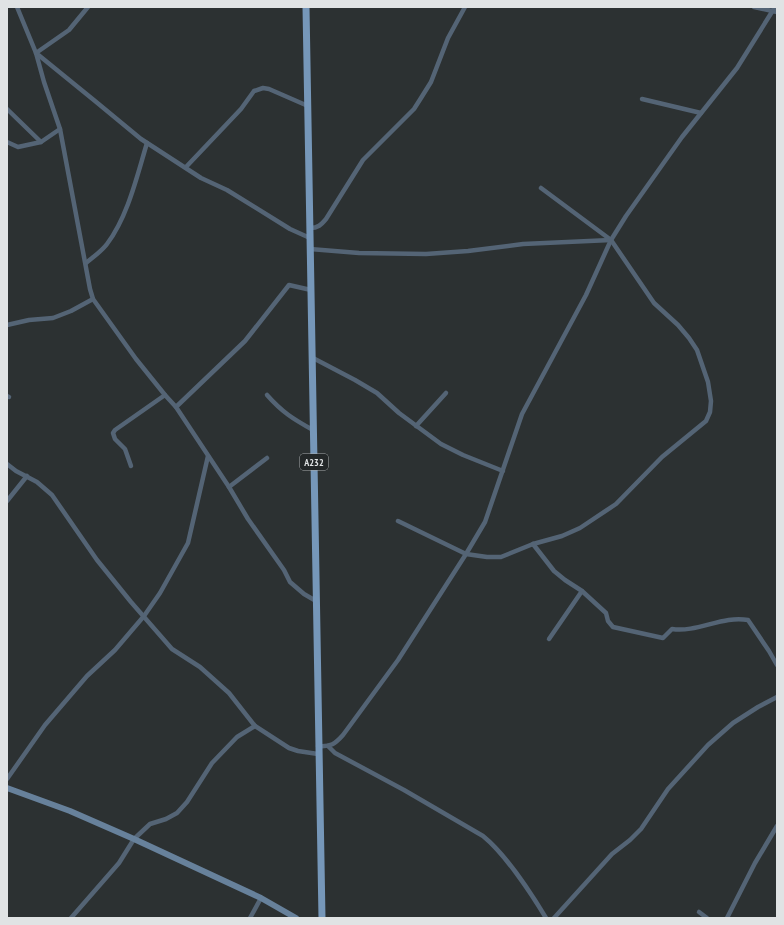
<svg xmlns="http://www.w3.org/2000/svg" width="784" height="925" font-family="'PT Sans Narrow',sans-serif">
  <style>
    .lines { fill: none; stroke-linecap: round; stroke-linejoin: round }
    .street { stroke: #546475; stroke-width: 4.5 }
    .secondary { stroke: #67819b; stroke-width: 6 }
    .primary { stroke: #7697b9; stroke-width: 7 }
    .labels { text-anchor: middle; dominant-baseline: central; stroke-width: 4; stroke-linejoin: round; paint-order: stroke }
    .shield { fill: #232728; stroke: #a7abac; stroke-width: 1 }
    .shield-label { font-size: 10px; font-weight: bold; fill: #e0e3e4 }
  </style>
  <rect width="100%" height="100%" fill="#2c3132"/>
  <g class="lines">
    <g class="street">
      <path d="M17 7 36 53 44 82 60 129 90 289 93 299 136 359 165 395 176 407 229 487 248 519 284 570 290 582 304 594 316 601"/>
      <path d="M88 7 69 30 36 53 95 101 141 139 201 178 227 190 290 229 310 238"/>
      <path d="M754 7 777 12"/>
      <path d="M642 99 701 113"/>
      <path d="M7 109 41 142"/>
      <path d="M7 142 18 147 41 142 60 129"/>
      <path d="M186 167 241 109 254 91 263 88 269 89 308 106"/>
      <path d="M310 228C318 228 321 225 326 219L363 160 414 109 421 98 431 82 448 38 465 7"/>
      <path d="M310 249 359 253 426 254 468 251 523 244 611 240"/>
      <path d="M86 263C93 257 102 251 107 244 128 216 137 176 147 143"/>
      <path d="M7 325 29 320 53 318 71 311 93 299"/>
      <path d="M313 358 355 380 377 393 399 413 441 444 463 455 503 471"/>
      <path d="M267 395C282 412 293 419 313 430"/>
      <path d="M7 396 9 397"/>
      <path d="M176 407 245 341 289 285 311 290"/>
      <path d="M416 426 446 393"/>
      <path d="M7 464 16 471 37 482 52 495 97 560 131 602 172 649 200 667 229 693 255 726 289 748 298 751 318 754"/>
      <path d="M131 466 125 449 115 439 113 433 115 430 165 395"/>
      <path d="M229 487 267 458"/>
      <path d="M7 501 27 476"/>
      <path d="M398 521 466 554 487 557H501L533 544 562 536 580 528 616 504 662 457 706 421 710 412 711 401 708 382 697 350 689 338 678 325 654 303 611 240 541 188"/>
      <path d="M533 544 554 571 565 580 582 591 606 613 608 621 613 627 663 638 672 629C697 633 723 615 748 620L769 651 777 665"/>
      <path d="M549 639 582 591"/>
      <path d="M318 746C331 747 335 744 343 735L398 660 466 554 485 522 522 414 586 295 611 240 626 216 682 137 737 68 775 7"/>
      <path d="M328 746 335 753 404 790 483 836C505 854 531 893 546 918"/>
      <path d="M7 779 45 725 87 676 115 650 144 616 160 593 188 543 208 456"/>
      <path d="M699 912 707 918"/>
      <path d="M71 918 119 863 134 839 150 824 166 819 177 813 187 802 212 763 237 737 255 726"/>
      <path d="M250 918 261 898"/>
      <path d="M554 918 612 854 630 840 641 829 668 789 708 745 733 723 758 707 777 697"/>
      <path d="M727 918 755 863 777 826"/>
    </g>
    <path class="secondary" d="M7 788 70 811 134 839 261 898 296 918"/>
    <path class="primary" d="M306 7 322 918"/>
  </g>
  <g class="labels">
    <rect class="shield" x="300" y="454" width="28" height="16" rx="3"/>
    <g class="shield-label">
      <text x="314" y="462">A232</text>
    </g>
  </g>
  <rect width="784" height="925" fill="none" stroke="#e0e3e4" stroke-width="16"/>
</svg>
